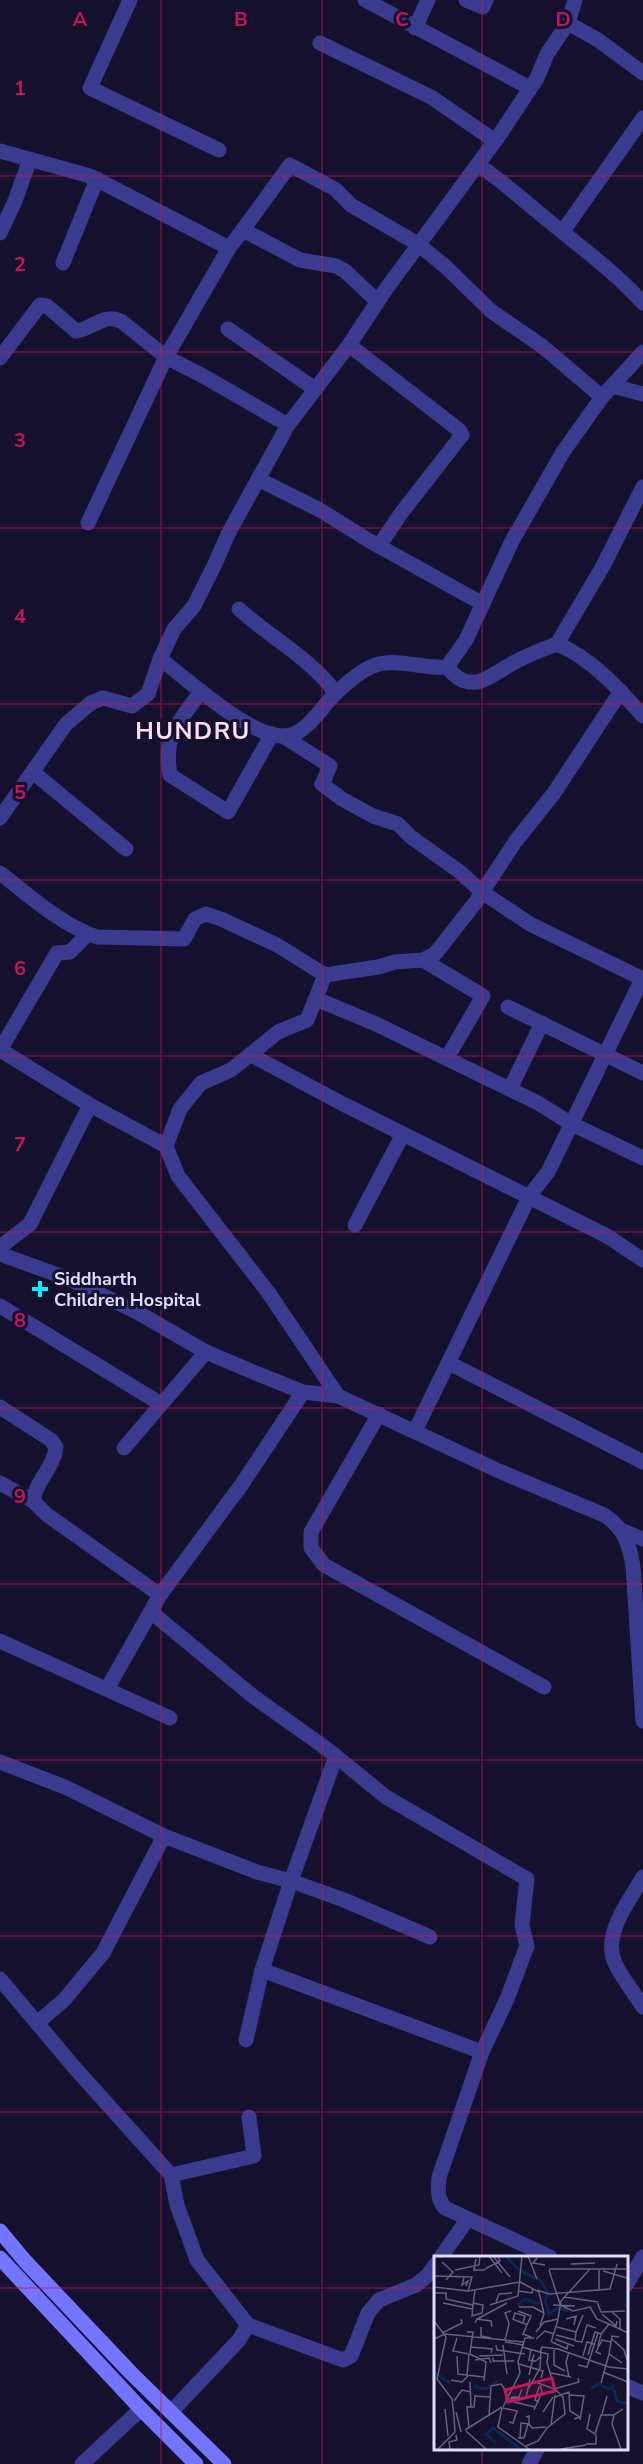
<svg xmlns="http://www.w3.org/2000/svg" width="643" height="2464" font-family="'Nunito Sans',sans-serif">
  <style>
    .lines { fill: none; stroke-linecap: round; stroke-linejoin: round }
    .minor { stroke: #3a3a8e; stroke-width: 15 }
    .tertiary { stroke: #3a3a8e; stroke-width: 15 }
    .secondary { stroke: #7375ff; stroke-width: 15 }
    .grid { fill: none; stroke: #c2185b; stroke-width: 1.5; stroke-opacity: 0.55 }
    .poi-dot { fill: #08efff; stroke: #14102d; stroke-width: 2 }
    .labels { text-anchor: middle; dominant-baseline: central; stroke-width: 6; stroke-linejoin: round; paint-order: stroke }
    .poi-label { font-size: 18px; font-weight: bold; fill: #dfdcff; stroke: #14102d; text-anchor: start }
    .district-label { font-size: 24px; font-weight: bold; letter-spacing: 1.5px; fill: #ffdef4; stroke: #14102d }
    .inset-river { fill: none; stroke: #0b2752; stroke-width: 3 }
    .inset-road { fill: none; stroke: #656281; stroke-width: 1.5 }
    .view { fill: #c2185b; fill-opacity: 0.15; stroke: #c2185b; stroke-width: 3 }
    .inset-edge { fill: none; stroke: #dfdcff; stroke-width: 3 }
    .grid-label { font-size: 20px; text-anchor: middle; font-weight: bold; fill: #c2185b; stroke: #14102d; stroke-width: 6; stroke-linejoin: round; paint-order: stroke }
  </style>
  <rect width="100%" height="100%" fill="#14102d"/>
  <g class="lines">
    <g class="minor">
      <path d="M130 0 90 88 219 150"/>
      <path d="M365 0 530 88"/>
      <path d="M466 0 483 7 486 0"/>
      <path d="M568 23 598 40 643 73"/>
      <path d="M415 28 428 0"/>
      <path d="M320 43 431 97 495 141"/>
      <path d="M0 151 90 176 229 248 239 235 247 232 300 260 336 266 345 271 377 301"/>
      <path d="M478 165C500 179 518 196 539 213 574 242 612 269 643 303"/>
      <path d="M563 231 643 118"/>
      <path d="M0 233 15 201 30 159"/>
      <path d="M239 235 290 165 335 189 351 205 418 244 447 268 491 311 542 346 602 397"/>
      <path d="M63 263 97 179"/>
      <path d="M228 329 315 389"/>
      <path d="M349 345 459 430 462 435 402 512 379 546"/>
      <path d="M0 358 40 305 47 306 76 331C93 329 103 313 121 321L166 357 205 377 288 425"/>
      <path d="M612 386 643 394"/>
      <path d="M260 480 320 510 368 540 483 604"/>
      <path d="M88 523 166 357 229 248"/>
      <path d="M239 609C271 638 310 658 335 692"/>
      <path d="M557 644 603 566 643 487"/>
      <path d="M160 659C189 680 247 735 282 736 299 737 312 721 322 709 333 694 361 668 379 664 400 659 426 669 447 667"/>
      <path d="M447 667 466 640 512 541 563 452 602 397 643 352"/>
      <path d="M447 667C472 699 492 673 517 661 530 654 543 649 557 644 590 657 620 690 643 716"/>
      <path d="M201 691C179 723 163 734 170 775L228 812 272 734"/>
      <path d="M283 736 330 766 322 784 342 799 373 816 398 824 411 837 460 872 482 892 530 924 643 979"/>
      <path d="M34 773 126 849"/>
      <path d="M0 818 66 724 91 703 103 698 132 706 148 694 160 659 174 629 194 606 215 564 228 534 288 425 349 345 386 289 500 134 537 78 547 54 568 23 575 0"/>
      <path d="M0 873C29 896 62 925 97 937L184 939 195 919 206 914 221 919 277 945 325 975 378 967 395 962 423 960 435 954 475 903 515 842 554 793 621 691"/>
      <path d="M423 960 483 996 447 1058"/>
      <path d="M316 999 376 1024 538 1103 570 1123 643 1158"/>
      <path d="M508 1007 643 1073"/>
      <path d="M0 1050 57 953 70 952 88 934"/>
      <path d="M251 1055 343 1104 607 1236 643 1260"/>
      <path d="M510 1089 542 1023"/>
      <path d="M166 1146 180 1109 201 1083 231 1070 278 1032 307 1020 325 975"/>
      <path d="M355 1225 403 1134"/>
      <path d="M0 1247 30 1224 90 1105"/>
      <path d="M0 1254 69 1279 137 1312 206 1352 258 1374 303 1392 338 1396"/>
      <path d="M0 1306 161 1404"/>
      <path d="M449 1363 643 1462"/>
      <path d="M0 1407 51 1440 56 1447C54 1468 36 1480 33 1501L46 1514 160 1595"/>
      <path d="M379 1414 311 1532V1548L324 1565 544 1687"/>
      <path d="M415 1431 530 1195 548 1172 642 979"/>
      <path d="M124 1448 206 1352"/>
      <path d="M0 1483 33 1501"/>
      <path d="M623 1531 643 1539"/>
      <path d="M151 1612 254 1697 327 1749 386 1797 527 1879 522 1925 527 1946 507 1999 482 2052 439 2177C438 2189 437 2199 445 2208L550 2257"/>
      <path d="M0 1641 170 1718"/>
      <path d="M107 1689 160 1595 242 1484 303 1392"/>
      <path d="M0 1762 65 1787 164 1836 257 1872 291 1881 344 1900 430 1937"/>
      <path d="M643 1877C629 1901 602 1935 615 1963 622 1979 634 1992 643 2007"/>
      <path d="M262 1970 482 2052"/>
      <path d="M0 1979 74 2067 171 2175 177 2205 197 2260 248 2325 239 2340 171 2412"/>
      <path d="M37 2023 64 2000 103 1953 164 1836"/>
      <path d="M246 2040 262 1970 291 1881 336 1756"/>
      <path d="M171 2175 254 2156 249 2117"/>
      <path d="M441 2257 467 2220"/>
      <path d="M248 2325 343 2360 351 2356 368 2313 379 2300 416 2285 428 2275 436 2264"/>
      <path d="M626 2386 643 2393"/>
      <path d="M82 2464 141 2409"/>
    </g>
    <g class="tertiary">
      <path d="M0 1050 90 1105 166 1146 178 1176 268 1292 338 1396 499 1471 604 1515C624 1528 629 1543 633 1566L643 1721"/>
      <path d="M626 2285 643 2257"/>
      <path d="M529 2464 538 2448"/>
    </g>
    <g class="secondary">
      <path d="M0 2231 25 2261 131 2373 224 2464"/>
      <path d="M0 2258 141 2409 196 2464"/>
    </g>
  </g>
  <path class="grid" d="M161 0V2464M322 0V2464M482 0V2257M0 176H643M0 352H643M0 528H643M0 704H643M0 880H643M0 1056H643M0 1232H643M0 1408H643M0 1584H643M0 1760H643M0 1936H643M0 2112H643M0 2288H436M626 2288H643M482 2448V2464"/>
  <path class="poi-dot" d="M37 1280h6v6h6v6h-6v6h-6v-6h-6v-6h6z"/>
  <g class="labels">
    <g class="poi-label">
      <text x="54" y="1279">Siddharth<tspan x="54" dy="21">Children Hospital</tspan></text>
    </g>
    <g class="district-label">
      <text x="193" y="731">HUNDRU</text>
    </g>
  </g>
  <g transform="translate(434 2256)">
    <rect width="194" height="194" fill="#14102d"/>
    <path class="inset-river" d="M72 0 84 13 107 25 114 37 111 44 115 58 124 52 134 55M83 49 91 43 105 48M0 116 16 127M39 130 52 133 64 125M157 132 165 128 174 133 179 131 183 145 194 148M62 187 52 178 59 172 86 193"/>
    <path class="inset-road" d="M55 0 68 17M59 0 76 21M94 0 103 23M103 2 99 7 111 9M42 3 40 14H51M8 6 19 16 12 24M137 8 161 7M51 13 66 5 64 1M115 13H156M156 13H192M21 14 45 9 46 0M115 14 126 48M165 14V33M169 15 193 22M0 20 38 21 34 35M30 22 28 29 34 25 32 30M86 26 105 36 110 58 106 69M0 31 34 35 86 26M103 34 115 38 176 33 183 8M85 35 98 37 99 32M0 37H12V43L39 49 41 34M130 41 164 46M62 46 65 38 78 37M163 46 167 56 191 55M9 47 38 53M39 49 38 60 48 57 49 49 39 47M56 49 84 40 88 0M119 49 141 50M126 49 139 55 156 51 163 63 175 68M85 51H99L110 57M84 55 97 60 89 78 97 81M178 56 186 63V74M168 58 182 70 183 65M43 63 73 47M132 63 142 60 140 69M0 65 12 81 3 123 18 143 20 161 21 176 4 193M41 67 43 63 57 65 58 71M89 67 91 60 81 57 79 63 81 64 91 68H93M47 71V80L57 82M123 71 142 76 141 85M33 76H39L36 97M102 76 110 66 124 63 127 45 156 13M142 76 149 59M8 77 28 67 27 63M167 78 175 68 194 77M122 79 141 84M71 81 72 86 89 89M72 81 75 67 71 57 77 55M23 82 19 95 35 98M177 82 190 94 193 104M0 83 11 78 90 86M102 83 111 75 120 78M121 83 140 90M141 85 148 86 153 69 162 72M117 86 124 64M118 86 133 93 134 88M62 89 63 94 91 98M69 89 73 118M37 91 58 93 57 97M88 91 106 96 108 91 124 93 175 111 194 113M97 94 95 104 102 105 107 100M120 94V109L131 115M135 96 132 106 135 121M36 98 52 106 50 125M167 98 162 96 168 84 177 86M175 98 178 80 185 81M154 99 161 76 167 78 164 90M23 100 24 118 50 121M45 100 69 99M149 100 153 86 160 88M59 102V105H80M41 104 55 102 57 107M85 108 109 115 107 122M144 109 153 111 164 77M169 116 194 126M117 117 137 121M95 119 100 98M33 120 35 98M17 124 28 126 34 120M99 125 120 133 145 126 144 122M36 126 37 151M167 127 175 98 188 107M93 135 106 112 107 96M136 139 150 140 146 164M121 141 135 136 136 155 146 161 140 163M71 143 92 142 96 123M20 145 28 134 37 136M77 145 78 141H85L88 133M80 146 101 151M105 146 101 144 105 131M69 151 86 117 84 106 91 82H100M68 152 64 171 95 193M69 152 83 155 79 167 75 166M11 153 14 180M100 154 108 136 106 129M22 156 27 176M109 156 119 141M156 158 153 173 161 178 167 159H180M168 158 173 140M55 159 57 130 67 128 73 136M95 168 98 172 112 171M117 169 121 139M35 172 33 151H40L41 140 56 141M31 174 68 151M32 175 52 193M84 182H90L94 168M86 182 87 167 95 168V160L92 161M152 188H162V178M92 190 104 185 113 172 131 158 129 141 121 133 113 107 114 98 106 96M16 193 15 186 23 184 22 179M127 193 152 189M187 193 178 168 180 159 189 153"/>
    <path class="view" d="M118 122 121 135 74 146 71 134Z"/>
    <rect width="194" height="194" class="inset-edge"/>
  </g>
  <g class="grid-label">
    <text x="80" y="26">A</text>
    <text x="241" y="26">B</text>
    <text x="402" y="26">C</text>
    <text x="563" y="26">D</text>
    <text x="20" y="95">1</text>
    <text x="20" y="271">2</text>
    <text x="20" y="447">3</text>
    <text x="20" y="623">4</text>
    <text x="20" y="799">5</text>
    <text x="20" y="975">6</text>
    <text x="20" y="1151">7</text>
    <text x="20" y="1327">8</text>
    <text x="20" y="1503">9</text>
  </g>
</svg>
